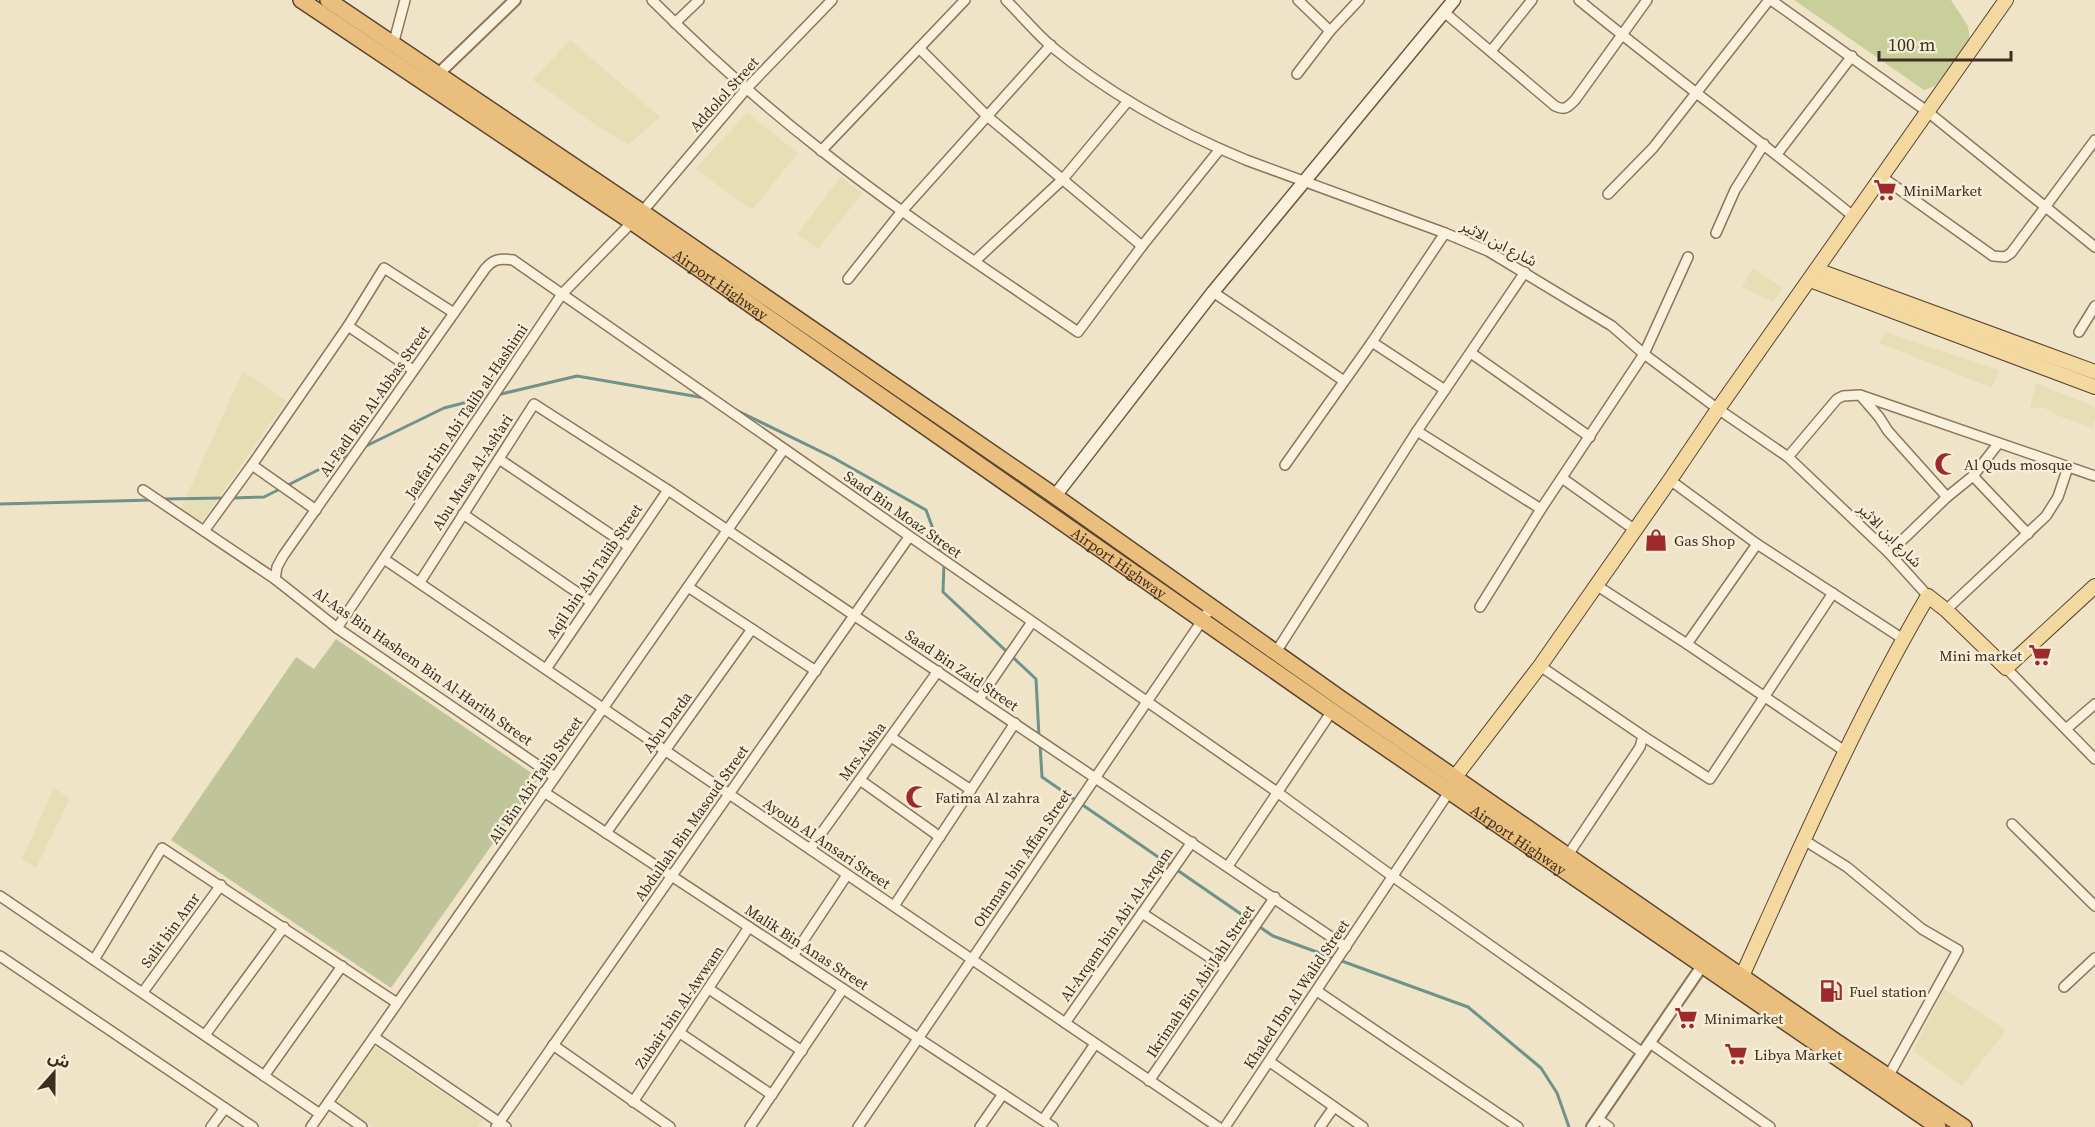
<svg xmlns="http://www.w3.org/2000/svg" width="2095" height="1127" font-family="'Source Serif 4','Noto Sans Arabic',serif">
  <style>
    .farmland { fill: #e6deb5 }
    .green { fill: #c9cf9b }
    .cemetery { fill: #bfc49a }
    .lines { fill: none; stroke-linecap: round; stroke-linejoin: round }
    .stream { stroke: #6f938a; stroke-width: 3 }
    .minor-casing { stroke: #8d765c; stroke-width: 12 }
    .tertiary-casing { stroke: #8d765c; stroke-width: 14 }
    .secondary-casing { stroke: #6f573f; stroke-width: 15 }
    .primary-casing { stroke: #5b4430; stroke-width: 16 }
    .trunk-casing { stroke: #5b4430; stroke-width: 18 }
    .minor { stroke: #faf1dc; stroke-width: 9 }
    .tertiary { stroke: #faf1dc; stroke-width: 10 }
    .secondary { stroke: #faf1dc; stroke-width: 12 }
    .primary { stroke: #f3d9a0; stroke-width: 14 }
    .trunk { stroke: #eabe7c; stroke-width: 15 }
    .labels { text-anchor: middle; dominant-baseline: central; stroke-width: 5; stroke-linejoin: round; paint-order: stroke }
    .street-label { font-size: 15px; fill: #3d2e20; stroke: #f7eed8 }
    .poi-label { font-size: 15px; fill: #3d2e20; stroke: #f7eed8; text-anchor: start }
  </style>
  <rect width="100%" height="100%" fill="#f0e4c8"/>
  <g class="farmland">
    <path d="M570 40 660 117 629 144 603 130 533 80Z"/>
    <path d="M747 113 798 153 752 210 695 169Z"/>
    <path d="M841 177 862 193 818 249 797 234Z"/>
    <path d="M1753 268 1783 288 1773 302 1742 287Z"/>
    <path d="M1886 332 1999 370 1992 388 1879 343Z"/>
    <path d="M243 371 286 401 200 524 180 511Z"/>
    <path d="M2036 383 2095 407V419L2092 428 2054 414 2045 408H2030Z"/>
    <path d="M54 788 70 798 36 868 22 859Z"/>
    <path d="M1944 989 2006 1030 1962 1086 1913 1051Z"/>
    <path d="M375 1047 483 1120 478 1127H373L337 1102Z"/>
  </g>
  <path class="green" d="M1794 0H1951L1968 26 1970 41 1935 86 1924 90Z"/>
  <path class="cemetery" d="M336 639 539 778 391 988 171 840 296 657 314 669Z"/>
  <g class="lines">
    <g class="stream">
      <path d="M497 395 577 376 705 398"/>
      <path d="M736 410 832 457 926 510 943 556"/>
      <path d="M364 447 444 408 491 396"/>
      <path d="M231 498 264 497 352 453"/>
      <path d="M162 499 225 498"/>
      <path d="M0 504 153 500"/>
      <path d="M944 562 943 592 1036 679 1039 737"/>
      <path d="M1040 744 1042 777 1273 936 1468 1007 1541 1068 1557 1093 1569 1127"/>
    </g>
    <g class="minor-casing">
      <g id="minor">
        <path d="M652 0C705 53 763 105 822 151 904 216 992 273 1078 332L1142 246 1220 149"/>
        <path d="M1006 0C1021 15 1035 32 1051 46 1109 94 1176 131 1246 160L1445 233 1488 251 1612 326 1644 354 1718 409 1788 457 1889 553 1928 596"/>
        <path d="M1298 0 1330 31"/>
        <path d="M1579 0C1669 74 1764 143 1854 217"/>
        <path d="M1771 0 1928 112 2095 247"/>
        <path d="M1444 12 1555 106C1565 111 1568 107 1575 100L1647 0"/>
        <path d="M675 23 699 0"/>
        <path d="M393 45 405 0"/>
        <path d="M919 48 987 116 1142 246"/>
        <path d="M1491 51 1532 0"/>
        <path d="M1297 74 1330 31 1359 0"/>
        <path d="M821 151 965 0"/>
        <path d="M1777 154 1852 56"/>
        <path d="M1882 177 1993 256 2005 257 2011 253 2095 140"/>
        <path d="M1608 194 1653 148 1769 0"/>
        <path d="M1716 233 1735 190 1764 144"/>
        <path d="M975 261 1063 179 1128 101"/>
        <path d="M848 279 902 211 1051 45"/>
        <path d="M1213 292 1344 381"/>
        <path d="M348 326 384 268 454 313"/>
        <path d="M2079 332 2095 306"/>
        <path d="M1372 342 1445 390"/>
        <path d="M1471 353 1590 437"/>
        <path d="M1861 396 1879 417 1888 431 1947 497"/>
        <path d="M1417 431 1541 509"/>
        <path d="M1788 457 1837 399 1843 396 1860 395 2095 476"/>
        <path d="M499 459 628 546"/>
        <path d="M252 465 316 510"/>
        <path d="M1285 465 1372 342 1445 233"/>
        <path d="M1973 476 2028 534"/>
        <path d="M1562 478 1635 530"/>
        <path d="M1670 480 1757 544 1903 639"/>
        <path d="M143 490 275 579 337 628 555 777"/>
        <path d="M463 514 591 602"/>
        <path d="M204 531 252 465 348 326 413 370"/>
        <path d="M1889 553 1947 497 1973 476 1998 444"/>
        <path d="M384 559 1218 1127"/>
        <path d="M275 579 277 567 283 556 485 269C493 259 500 258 513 260L1277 792 1392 876 1643 1053"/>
        <path d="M420 582 534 404 668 490 1346 947"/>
        <path d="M1596 585 1687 644 1846 752"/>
        <path d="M688 587 816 671"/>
        <path d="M1480 607 1541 509 1644 354 1688 257"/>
        <path d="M1946 610 2046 516 2058 497 2068 467"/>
        <path d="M337 628 562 294 642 212 747 88 832 0"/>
        <path d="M1687 644 1757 544"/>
        <path d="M1276 652 1417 431 1525 272"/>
        <path d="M1540 666 1643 736 1710 779 1833 593"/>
        <path d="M2006 668 2095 759"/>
        <path d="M546 669 668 490"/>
        <path d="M979 699 1032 622"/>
        <path d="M2066 729 2095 704"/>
        <path d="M891 737 971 790"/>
        <path d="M860 780 940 837"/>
        <path d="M544 792 1053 1127"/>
        <path d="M2012 824 2095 906"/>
        <path d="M606 833 752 629"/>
        <path d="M1804 840 1847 867 1922 929 1958 950 1888 1077"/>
        <path d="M810 849 938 671"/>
        <path d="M1568 855 1640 747 1643 736"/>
        <path d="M1228 866 1332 711"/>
        <path d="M0 896 320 1114"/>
        <path d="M894 906 1015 723"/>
        <path d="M1142 913 1226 968"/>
        <path d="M0 956 253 1127"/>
        <path d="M793 956 847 875"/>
        <path d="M94 960 162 848 397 1003"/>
        <path d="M2064 987 2095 958"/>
        <path d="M709 989 802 1051"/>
        <path d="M1317 991 1518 1127"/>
        <path d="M143 992 221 885"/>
        <path d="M1065 1023 1192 842"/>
        <path d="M680 1033 772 1095"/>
        <path d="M205 1035 284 927"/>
        <path d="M374 1037 506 1127"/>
        <path d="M1650 1043 1770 1127"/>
        <path d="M553 1045 670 1127"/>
        <path d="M1270 1062 1363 1127"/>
        <path d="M264 1076 342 966"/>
        <path d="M1149 1081 1275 897"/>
        <path d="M633 1102 749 927"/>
        <path d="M328 1103 362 1127"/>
        <path d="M1598 1119 1609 1127"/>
        <path d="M1043 1120 1095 1044"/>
        <path d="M211 1127 225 1108"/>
        <path d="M311 1127 784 449"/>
        <path d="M496 1127 909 537"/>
        <path d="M750 1127 843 989"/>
        <path d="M858 1127 1212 606"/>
        <path d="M980 1127 1003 1094"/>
        <path d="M1225 1127 1449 792"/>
        <path d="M1320 1127 1334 1107"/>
      </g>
    </g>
    <g class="tertiary-casing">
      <g id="tertiary">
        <path d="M433 79 515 0"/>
        <path d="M1592 1127 1702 966"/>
      </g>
    </g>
    <g class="secondary-casing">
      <path id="secondary" d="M1055 496 1213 292 1454 0"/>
    </g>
    <g class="primary-casing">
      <g id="primary">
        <path d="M1817 270 2095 372"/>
        <path d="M1810 280 2095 387"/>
        <path d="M1455 777 1540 666 1670 480 1718 409 2006 0"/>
        <path d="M1742 976C1800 848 1857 717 1928 596L1946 610 2006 668 2095 586"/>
      </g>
    </g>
    <g class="trunk-casing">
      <g id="trunk">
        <path id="s1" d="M301 0 632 222 1332 711 1938 1127"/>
        <path d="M328 0 642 212 1055 496 1340 698 1835 1041 1964 1127"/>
      </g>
    </g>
    <use href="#minor" class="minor"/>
    <use href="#tertiary" class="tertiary"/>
    <use href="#secondary" class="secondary"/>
    <use href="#primary" class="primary"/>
    <use href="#trunk" class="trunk"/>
  </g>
  <defs>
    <g id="supermarket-bare" transform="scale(1.8)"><path d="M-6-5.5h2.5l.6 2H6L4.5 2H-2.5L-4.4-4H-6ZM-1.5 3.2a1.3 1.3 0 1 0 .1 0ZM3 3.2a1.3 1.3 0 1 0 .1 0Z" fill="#9e2a2b" stroke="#f7eed8" stroke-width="2.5" paint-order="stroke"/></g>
    <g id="mosque-bare" transform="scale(1.8)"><path d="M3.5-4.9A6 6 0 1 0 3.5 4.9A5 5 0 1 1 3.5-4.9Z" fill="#9e2a2b" stroke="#f7eed8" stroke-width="2.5" paint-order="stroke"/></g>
    <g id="shop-bare" transform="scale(1.8)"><path d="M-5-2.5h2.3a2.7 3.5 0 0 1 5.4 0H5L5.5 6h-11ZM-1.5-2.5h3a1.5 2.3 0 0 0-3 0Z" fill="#9e2a2b" stroke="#f7eed8" stroke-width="2.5" paint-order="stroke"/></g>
    <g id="fuel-bare" transform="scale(1.8)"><path d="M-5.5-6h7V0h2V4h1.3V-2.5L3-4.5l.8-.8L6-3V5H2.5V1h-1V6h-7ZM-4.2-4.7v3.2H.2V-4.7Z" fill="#9e2a2b" stroke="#f7eed8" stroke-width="2.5" paint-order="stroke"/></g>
  </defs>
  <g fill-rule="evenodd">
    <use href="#supermarket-bare" x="1885" y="190"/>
    <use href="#mosque-bare" x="1946" y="464"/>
    <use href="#shop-bare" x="1656" y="540"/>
    <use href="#supermarket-bare" x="2040" y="655"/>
    <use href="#mosque-bare" x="917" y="797"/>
    <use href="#fuel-bare" x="1831" y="991"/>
    <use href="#supermarket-bare" x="1686" y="1018"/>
    <use href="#supermarket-bare" x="1736" y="1054"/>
  </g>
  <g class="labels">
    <g class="street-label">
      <text transform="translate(724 94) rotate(-48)">Addolol Street</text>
      <text transform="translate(1499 243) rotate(27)">شارع ابن الاثير</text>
      <text stroke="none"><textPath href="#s1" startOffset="507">Airport Highway</textPath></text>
      <text transform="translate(374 401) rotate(-55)">Al-Fadl Bin Al-Abbas Street</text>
      <text transform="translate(466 411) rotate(-56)">Jaafar bin Abi Talib al-Hashimi</text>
      <text transform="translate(472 472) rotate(-57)">Abu Musa Al-Ash'ari</text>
      <text transform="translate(903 514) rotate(35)">Saad Bin Moaz Street</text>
      <text transform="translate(1890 535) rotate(45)">شارع ابن الاثير</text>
      <text stroke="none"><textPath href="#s1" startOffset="993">Airport Highway</textPath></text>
      <text transform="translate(594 571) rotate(-56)">Aqil bin Abi Talib Street</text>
      <text transform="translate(423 666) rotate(35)">Al-Aas Bin Hashem Bin Al-Harith Street</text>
      <text transform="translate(962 670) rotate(34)">Saad Bin Zaid Street</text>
      <text transform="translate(667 722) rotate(-54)">Abu Darda</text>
      <text transform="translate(862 751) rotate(-54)">Mrs.Aisha</text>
      <text transform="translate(535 780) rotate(-55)">Ali Bin Abi Talib Street</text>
      <text transform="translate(691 823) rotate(-55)">Abdullah Bin Masoud Street</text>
      <text stroke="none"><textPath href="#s1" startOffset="1479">Airport Highway</textPath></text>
      <text transform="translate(827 843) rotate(34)">Ayoub Al Ansari Street</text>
      <text transform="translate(1022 858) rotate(-56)">Othman bin Affan Street</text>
      <text transform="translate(1116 924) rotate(-55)">Al-Arqam bin Abi Al-Arqam</text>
      <text transform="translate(170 930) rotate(-54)">Salit bin Amr</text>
      <text transform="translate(807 947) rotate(33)">Malik Bin Anas Street</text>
      <text transform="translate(1200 981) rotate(-56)">Ikrimah Bin Abi Jahl Street</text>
      <text transform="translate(1296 994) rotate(-56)">Khaled Ibn Al Walid Street</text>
      <text transform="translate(679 1007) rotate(-56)">Zubair bin Al-Awwam</text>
    </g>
    <g class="poi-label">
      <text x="1903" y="190">MiniMarket</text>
      <text x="1964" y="464">Al Quds mosque</text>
      <text x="1674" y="540">Gas Shop</text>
      <text x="2022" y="655" text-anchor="end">Mini market</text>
      <text x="935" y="797">Fatima Al zahra</text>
      <text x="1849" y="991">Fuel station</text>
      <text x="1704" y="1018">Minimarket</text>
      <text x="1754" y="1054">Libya Market</text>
    </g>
  </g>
  <g transform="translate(54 1073) rotate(21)" stroke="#f7eed8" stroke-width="4.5" paint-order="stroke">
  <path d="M0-4.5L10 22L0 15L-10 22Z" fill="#3d2e20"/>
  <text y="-9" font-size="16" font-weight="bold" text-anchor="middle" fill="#3d2e20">ش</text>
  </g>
  <path d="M1879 51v9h132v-9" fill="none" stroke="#3d2e20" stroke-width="3"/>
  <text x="1888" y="51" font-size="18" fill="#3d2e20" stroke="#f7eed8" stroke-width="4.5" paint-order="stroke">100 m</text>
</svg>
